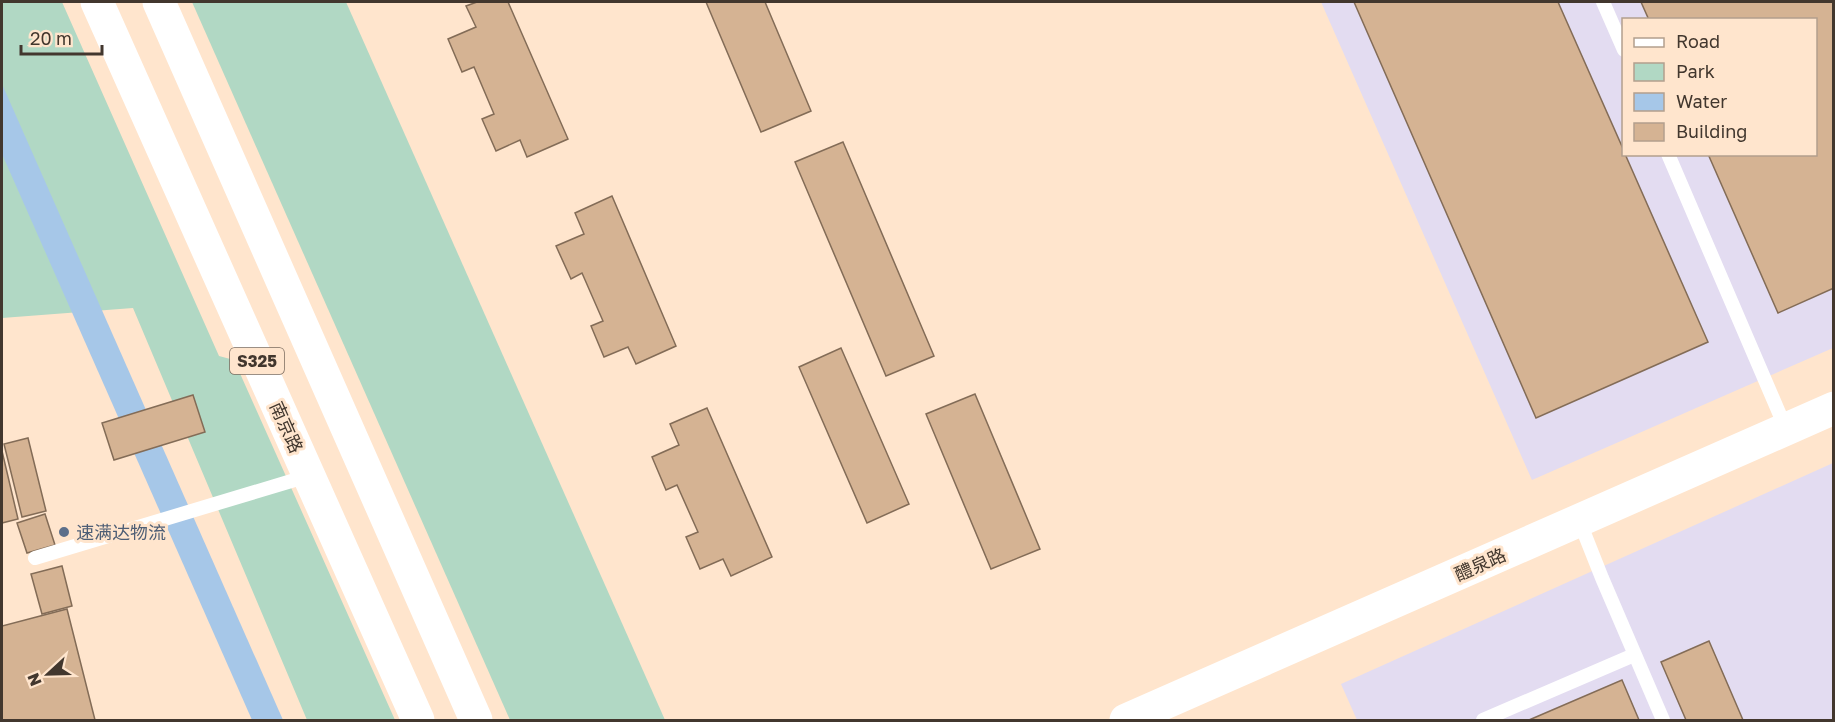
<svg xmlns="http://www.w3.org/2000/svg" width="1835" height="722" font-family="'Golos Text','Noto Sans SC',sans-serif">
  <style>
    .industrial { fill: #e3dcf1; fill-rule: evenodd }
    .green { fill: #b1d8c4 }
    .water { fill: #a6c7e8 }
    .building { fill: #d5b393; stroke: #836c57; stroke-width: 1.5 }
    .lines { fill: none; stroke-linecap: round; stroke-linejoin: round }
    .service { stroke: #fff; stroke-width: 14 }
    .tertiary { stroke: #fff; stroke-width: 33 }
    .primary { stroke: #fff; stroke-width: 33 }
    .service-dot { fill: #5c6f8a; stroke: #ffe5cd; stroke-width: 2 }
    .labels { text-anchor: middle; dominant-baseline: central; stroke-width: 6; stroke-linejoin: round; paint-order: stroke }
    .shield { fill: #ffe5cd; stroke: #7b6b5e; stroke-width: 1.5 }
    .shield-label { font-size: 16px; font-weight: bold; fill: #42372e }
    .street-label { font-size: 18px; fill: #42372e; stroke: #ffe5cd }
    .service-label { font-size: 18px; fill: #4e5e75; stroke: #ffe5cd; text-anchor: start }
  </style>
  <rect width="100%" height="100%" fill="#ffe5cd"/>
  <g class="industrial">
    <path d="M1321 2H1833V348L1532 480ZM1624 20H1816V154H1624Z"/>
    <path d="M1833 463V720H1357L1341 684Z"/>
  </g>
  <g class="green">
    <path d="M2 2H62L219 356 234 360 395 720H307L133 308 2 318Z"/>
    <path d="M192 2H346L665 720H510Z"/>
  </g>
  <path class="water" d="M2 84 283 720H252L2 154Z"/>
  <g class="building">
    <path d="M477 2H508L568 139 527 157 520 140 496 151 482 119 494 114 474 67 462 72 448 39 476 27 466 6Z"/>
    <path d="M706 2H765L811 111 761 132Z"/>
    <path d="M1354 2H1558L1624 151V154H1625L1708 342 1536 418Z"/>
    <path d="M1641 2H1834V288L1778 313 1708 154H1816V20H1649Z"/>
    <path d="M843 142 934 356 886 376 795 162Z"/>
    <path d="M612 196 676 346 636 364 628 347 604 357 591 326 603 321 582 273 571 279 556 246 584 234 575 213Z"/>
    <path d="M841 348 909 504 867 523 799 367Z"/>
    <path d="M975 394 1040 549 991 569 926 414Z"/>
    <path d="M193 395 205 432 114 460 102 423Z"/>
    <path d="M707 408 772 557 731 576 723 559 700 569 686 537 698 532 677 485 666 490 652 457 679 445 670 424Z"/>
    <path d="M28 438 46 511 22 517 4 444Z"/>
    <path d="M2 451 18 519 2 523Z"/>
    <path d="M45 514 55 545 27 553 17 523Z"/>
    <path d="M62 566 72 606 42 614 31 574Z"/>
    <path d="M67 609 95 720H2V626Z"/>
    <path d="M1709 641 1743 720H1686L1661 662Z"/>
    <path d="M1622 680 1639 720H1529Z"/>
  </g>
  <g class="lines">
    <g class="service">
      <path d="M1603 2 1624 50"/>
      <path d="M1668 154 1786 429"/>
      <path d="M1579 520 1602 578 1663 720"/>
      <path d="M35 558 308 476"/>
      <path d="M1483 720 1634 655"/>
    </g>
    <path class="tertiary" d="M1126 720 1834 408"/>
    <g class="primary">
      <path d="M97 2 418 720"/>
      <path d="M159 2 476 720"/>
    </g>
  </g>
  <circle class="service-dot" cx="64" cy="532" r="6"/>
  <g class="labels">
    <rect class="shield" x="230" y="348" width="54" height="26" rx="4.5"/>
    <g class="shield-label">
      <text x="257" y="361">S325</text>
    </g>
    <g class="street-label">
      <text transform="translate(287 427) rotate(66)">南京路</text>
      <text transform="translate(1480 564) rotate(-24)">醴泉路</text>
    </g>
    <g class="service-label">
      <text x="76" y="532">速满达物流</text>
    </g>
  </g>
  <rect width="1835" height="722" fill="none" stroke="#42372e" stroke-width="6"/>
  <rect x="1622" y="18" width="195" height="138" fill="#ffe5cd" stroke="#b39f8d" stroke-width="1.5"/>
  <rect x="1634" y="38" width="30" height="9" fill="#ffffff" stroke="#b39f8d" stroke-width="1.5"/>
  <text x="1676" y="48" font-size="18" fill="#42372e">Road</text>
  <rect x="1634" y="63" width="30" height="18" fill="#b1d8c4" stroke="#b39f8d" stroke-width="1.5"/>
  <text x="1676" y="78" font-size="18" fill="#42372e">Park</text>
  <rect x="1634" y="93" width="30" height="18" fill="#a6c7e8" stroke="#b39f8d" stroke-width="1.5"/>
  <text x="1676" y="108" font-size="18" fill="#42372e">Water</text>
  <rect x="1634" y="123" width="30" height="18" fill="#d5b393" stroke="#b39f8d" stroke-width="1.5"/>
  <text x="1676" y="138" font-size="18" fill="#42372e">Building</text>
  <g transform="translate(48 674) rotate(248)" stroke="#ffe5cd" stroke-width="4.5" paint-order="stroke">
  <path d="M0-4.5L10 22L0 15L-10 22Z" fill="#42372e"/>
  <text y="-9" font-size="16" font-weight="bold" text-anchor="middle" fill="#42372e">N</text>
  </g>
  <path d="M21 45v9h81v-9" fill="none" stroke="#42372e" stroke-width="3"/>
  <text x="30" y="45" font-size="18" fill="#42372e" stroke="#ffe5cd" stroke-width="4.5" paint-order="stroke">20 m</text>
</svg>
